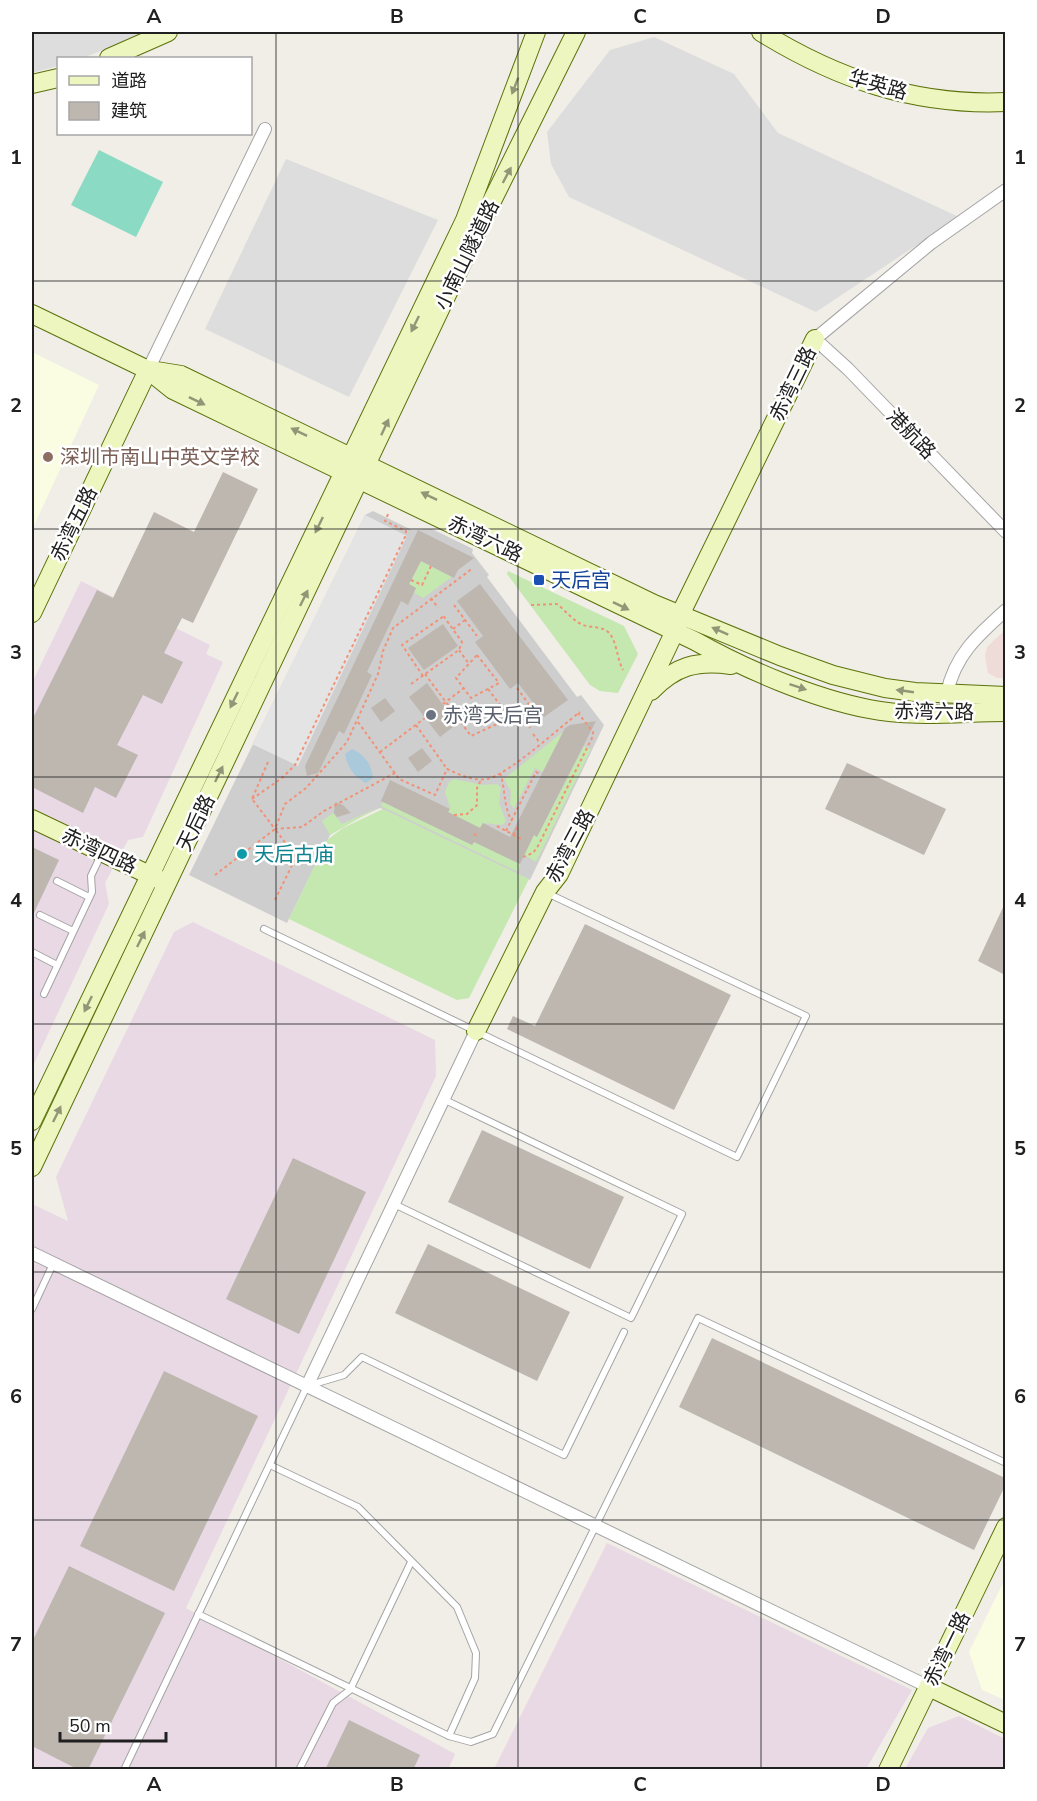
<svg xmlns="http://www.w3.org/2000/svg" width="1037" height="1801" font-family="'Nunito Sans','Noto Sans SC',sans-serif">
  <style>
    .residential { fill: #dedddd }
    .commercial { fill: #efdbd7 }
    .industrial { fill: #e9d9e4 }
    .education { fill: #fafde2 }
    .religious { fill: #cecece }
    .grass { fill: #c5e7b0 }
    .pitch { fill: #8adac4 }
    .parking { fill: #e4e4e4 }
    .water { fill: #aacadb }
    .building { fill: #bdb7b0 }
    .lines { fill: none; stroke-linecap: round; stroke-linejoin: round }
    .lane-casing { stroke: #a4a4a4; stroke-width: 8 }
    .street-casing { stroke: #a4a4a4; stroke-width: 14 }
    .secondary-casing { stroke: #5b720b; stroke-width: 20 }
    .path { stroke: #f29176; stroke-width: 2; stroke-dasharray: 3 3; stroke-linecap: butt }
    .lane { stroke: #fff; stroke-width: 6 }
    .street { stroke: #fff; stroke-width: 12 }
    .secondary { stroke: #edf6bf; stroke-width: 18 }
    .oneway { fill: #919677 }
    .grid { fill: none; stroke: #202020; stroke-width: 1.5; stroke-opacity: 0.55 }
    .education-dot { fill: #8d6e63; stroke: #fff; stroke-width: 2 }
    .transit-dot { fill: #1a4fb4; stroke: #fff; stroke-width: 2 }
    .worship-dot { fill: #6b7280; stroke: #fff; stroke-width: 2 }
    .culture-dot { fill: #0f9aa8; stroke: #fff; stroke-width: 2 }
    .labels { text-anchor: middle; dominant-baseline: central; stroke-width: 5; stroke-linejoin: round; paint-order: stroke }
    .street-label { font-size: 20px; fill: #202020; stroke: #fff }
    .education-label { font-size: 20px; fill: #785e54; stroke: #fff; text-anchor: start }
    .transit-label { font-size: 20px; fill: #164399; stroke: #fff; text-anchor: start }
    .worship-label { font-size: 20px; fill: #5b616d; stroke: #fff; text-anchor: start }
    .culture-label { font-size: 20px; fill: #0d838f; stroke: #fff; text-anchor: start }
    .neatline { fill: none; stroke: #202020; stroke-width: 2 }
    .grid-label { font-size: 20px; text-anchor: middle; font-weight: bold; fill: #202020 }
  </style>
  <rect width="100%" height="100%" fill="#f0eee7"/>
  <g class="residential">
    <path d="M32 32H148L83 58H58V66L32 73Z"/>
    <path d="M654 37 734 74 778 133 959 217 816 312 569 197 551 164 547 132 610 50Z"/>
    <path d="M286 159 438 220 349 397 205 329Z"/>
  </g>
  <path class="commercial" d="M1005 630V678H997L988 673 985 656 987 647Z"/>
  <g class="industrial">
    <path d="M81 581 210 645 206 654 223 662 143 837 128 840 105 883 109 904 32 1068V683Z"/>
    <path d="M193 922 435 1040 436 1076 186 1608 455 1754 448 1770H32V1204L68 1221 56 1177 174 932Z"/>
    <path d="M607 1543 912 1690 866 1769H494Z"/>
    <path d="M959 1716 1005 1739V1769H905L928 1728Z"/>
  </g>
  <g class="education">
    <path d="M32 352 99 385 32 530Z"/>
    <path d="M1005 1579V1700L982 1690 969 1652Z"/>
  </g>
  <path class="religious" d="M373 511 412 530 432 529 473 549 472 553 489 575 487 577 577 697 581 695 604 725 530 880 380 808 343 825 330 835 287 923 189 875 365 515Z"/>
  <g class="grass">
    <path d="M421 561 452 577 423 598 414 593 416 588 409 585Z"/>
    <path d="M508 571 624 626 638 654 618 693 600 691 590 685 507 574Z"/>
    <path d="M564 731 543 772 535 768 514 808 510 804 511 791 504 779Z"/>
    <path d="M584 746 591 749 536 862 524 855 519 828 537 837Z"/>
    <path d="M454 779 483 785 497 784 501 788 499 803 506 821 502 825 483 823 480 828 448 812 450 807 445 792 449 782Z"/>
    <path d="M383 802 472 845 474 842 520 864 518 872 381 806Z"/>
    <path d="M379 807 330 835 322 821 333 813 342 824Z"/>
    <path d="M383 809 529 879 469 998 457 1000 289 919 327 840 343 828Z"/>
  </g>
  <path class="pitch" d="M99 150 163 182 136 237 71 205Z"/>
  <path class="parking" d="M365 515 407 536 298 766 252 744Z"/>
  <path class="water" d="M352 749C364 754 372 765 373 778L366 783C354 777 347 767 345 754Z"/>
  <g class="building">
    <path d="M223 472 258 489 193 623 182 618 164 653 183 662 162 704 143 695 117 745 138 755 116 798 95 787 83 813 32 787V720L97 590 113 598 154 512 194 532Z"/>
    <path d="M418 530 474 558 458 570 454 578 421 561 409 584 416 588 408 605 401 601 367 672 372 675 344 734 339 731 318 773 307 776 305 766Z"/>
    <path d="M480 584 568 700 544 717 518 683 510 689 475 642 483 636 457 601Z"/>
    <path d="M443 624 458 646 424 670 408 648Z"/>
    <path d="M427 683 457 724 440 737 409 697Z"/>
    <path d="M385 698 395 711 381 722 371 708Z"/>
    <path d="M596 721 537 837 534 835 520 864 474 842 472 845 381 801 390 780 450 809 448 812 480 828 483 823 510 837 565 728 570 725Z"/>
    <path d="M422 748 432 761 418 772 408 758Z"/>
    <path d="M847 763 946 809 924 855 825 809Z"/>
    <path d="M335 802 343 805 351 813 337 817 334 813Z"/>
    <path d="M32 847 59 860 32 917Z"/>
    <path d="M1005 903V975L978 961Z"/>
    <path d="M585 924 731 995 674 1110 507 1029 513 1016 535 1026Z"/>
    <path d="M482 1130 624 1197 590 1269 448 1202Z"/>
    <path d="M293 1158 366 1192 299 1334 226 1299Z"/>
    <path d="M428 1244 570 1312 537 1381 395 1313Z"/>
    <path d="M712 1338 1005 1478V1486L974 1550 679 1407Z"/>
    <path d="M164 1371 258 1416 174 1591 80 1546Z"/>
    <path d="M69 1566 165 1613 88 1770H79L32 1746V1642Z"/>
    <path d="M349 1720 420 1755 413 1770H325Z"/>
  </g>
  <g class="lines">
    <g class="lane-casing">
      <g id="lane">
        <path d="M57 881 89 897"/>
        <path d="M40 915 73 931"/>
        <path d="M264 929 737 1157 806 1016 547 893"/>
        <path d="M32 952 57 965"/>
        <path d="M44 994 92 892 91 876 102 853"/>
        <path d="M394 1204 631 1318 682 1214 443 1099"/>
        <path d="M32 1309 53 1264"/>
        <path d="M270 1465 358 1507 457 1607 476 1653 475 1678 449 1736 471 1742 493 1734 698 1318 1006 1463"/>
        <path d="M198 1614 449 1736"/>
        <path d="M124 1770 307 1386 344 1375 362 1357 564 1455 624 1332"/>
        <path d="M299 1770 333 1703 350 1690 411 1562"/>
      </g>
    </g>
    <g class="street-casing">
      <g id="street">
        <path d="M1006 190 931 243 815 339 848 369 1006 532"/>
        <path d="M148 370 265 129"/>
        <path d="M947 693C955 655 978 635 1006 610"/>
        <path d="M32 1253 929 1687"/>
        <path d="M307 1386 476 1031"/>
      </g>
    </g>
    <g class="secondary-casing">
      <g id="secondary">
        <path d="M761 32C837 79 915 106 1006 102"/>
        <path d="M109 58 168 32"/>
        <path d="M32 84 58 78"/>
        <path d="M32 314 148 370 173 390 695 641C745 669 812 698 869 709 913 718 961 712 1006 712"/>
        <path d="M150 370 181 375 654 604 780 656 833 675 885 688 915 692 1006 696"/>
        <path d="M32 613 148 370"/>
        <path d="M651 691C675 666 697 660 731 665"/>
        <path d="M32 819 160 880"/>
        <path d="M476 1031 545 892 559 874 675 631 680 615 815 339"/>
        <path d="M32 1121 465 220 536 32"/>
        <path d="M32 1167 481 223 576 32"/>
        <path d="M929 1687 1006 1724"/>
        <path d="M888 1770 1006 1527"/>
      </g>
    </g>
    <g class="path">
      <path d="M411 580 422 585 431 566"/>
      <path d="M431 598 438 608"/>
      <path d="M454 605 477 636"/>
      <path d="M531 605 557 604C566 611 572 620 583 625 592 628 604 626 610 634 617 643 617 659 623 670"/>
      <path d="M453 629 465 620"/>
      <path d="M459 650 469 664"/>
      <path d="M477 655 499 683 471 698 456 678Z"/>
      <path d="M425 674 471 736 510 718 529 704"/>
      <path d="M423 676 402 645 444 616"/>
      <path d="M411 684 459 650 462 642 442 614"/>
      <path d="M517 688 541 721"/>
      <path d="M488 689 510 718"/>
      <path d="M443 704 464 688"/>
      <path d="M518 713 530 728"/>
      <path d="M358 722 399 779 435 795 447 769C460 775 472 781 487 779 508 775 560 727 580 712"/>
      <path d="M416 725 447 769"/>
      <path d="M533 734 540 743"/>
      <path d="M380 752 425 718"/>
      <path d="M268 762 252 799 275 829 302 827 324 811 395 773"/>
      <path d="M500 773C506 790 503 806 512 821"/>
      <path d="M252 799 282 778 295 765 405 537 406 531 385 521 389 512"/>
      <path d="M454 815 467 814 477 805V788L481 780"/>
      <path d="M497 826 521 839"/>
      <path d="M506 831 536 772 541 775"/>
      <path d="M474 834 477 836"/>
      <path d="M513 835 518 827"/>
      <path d="M523 857 533 853 538 846 593 736V732L578 713"/>
      <path d="M215 875 275 829 285 804 306 788 347 742 378 674 383 651 393 628 473 568"/>
      <path d="M275 900 296 857 275 829"/>
    </g>
    <use href="#lane" class="lane"/>
    <use href="#street" class="street"/>
    <use href="#secondary" class="secondary"/>
  </g>
  <defs><path id="oneway-solid" d="M-6-.8H1V-3.2L6.5 0L1 3.2V.8H-6Z" transform="scale(1.5)"/></defs>
  <g class="oneway">
    <use href="#oneway-solid" transform="translate(515 86) rotate(111)"/>
    <use href="#oneway-solid" transform="translate(507 175) rotate(-62)"/>
    <use href="#oneway-solid" transform="translate(415 324) rotate(116)"/>
    <use href="#oneway-solid" transform="translate(197 401) rotate(26)"/>
    <use href="#oneway-solid" transform="translate(385 427) rotate(-65)"/>
    <use href="#oneway-solid" transform="translate(299 432) rotate(-154)"/>
    <use href="#oneway-solid" transform="translate(429 496) rotate(-154)"/>
    <use href="#oneway-solid" transform="translate(319 525) rotate(116)"/>
    <use href="#oneway-solid" transform="translate(304 598) rotate(-64)"/>
    <use href="#oneway-solid" transform="translate(621 606) rotate(26)"/>
    <use href="#oneway-solid" transform="translate(720 631) rotate(-156)"/>
    <use href="#oneway-solid" transform="translate(798 687) rotate(18)"/>
    <use href="#oneway-solid" transform="translate(905 691) rotate(-172)"/>
    <use href="#oneway-solid" transform="translate(234 700) rotate(116)"/>
    <use href="#oneway-solid" transform="translate(219 774) rotate(-64)"/>
    <use href="#oneway-solid" transform="translate(141 939) rotate(-64)"/>
    <use href="#oneway-solid" transform="translate(88 1004) rotate(116)"/>
    <use href="#oneway-solid" transform="translate(57 1114) rotate(-64)"/>
  </g>
  <path class="grid" d="M276 32V1770M518 32V1770M761 32V1770M32 281H1006M32 529H1006M32 777H1006M32 1024H1006M32 1272H1006M32 1520H1006"/>
  <circle class="education-dot" cx="48" cy="457" r="6"/>
  <rect class="transit-dot" x="533" y="574" width="12" height="12" rx="3"/>
  <circle class="worship-dot" cx="431" cy="715" r="6"/>
  <circle class="culture-dot" cx="242" cy="854" r="6"/>
  <g class="labels">
    <g class="street-label">
      <text transform="translate(878 85) rotate(16)">华英路</text>
      <text transform="translate(467 255) rotate(-64)">小南山隧道路</text>
      <text transform="translate(793 384) rotate(-64)">赤湾三路</text>
      <text transform="translate(911 434) rotate(46)">港航路</text>
      <text transform="translate(74 524) rotate(-64)">赤湾五路</text>
      <text transform="translate(485 539) rotate(26)">赤湾六路</text>
      <text transform="translate(934 712) rotate(1)">赤湾六路</text>
      <text transform="translate(196 823) rotate(-64)">天后路</text>
      <text transform="translate(570 846) rotate(-62)">赤湾三路</text>
      <text transform="translate(99 851) rotate(25)">赤湾四路</text>
      <text transform="translate(947 1649) rotate(-64)">赤湾一路</text>
    </g>
    <g class="education-label">
      <text x="60" y="457">深圳市南山中英文学校</text>
    </g>
    <g class="transit-label">
      <text x="551" y="580">天后宫</text>
    </g>
    <g class="worship-label">
      <text x="443" y="715">赤湾天后宫</text>
    </g>
    <g class="culture-label">
      <text x="254" y="854">天后古庙</text>
    </g>
  </g>
  <rect width="1037" height="1801" fill="none" stroke="#ffffff" stroke-width="66"/>
  <rect x="57" y="57" width="195" height="78" fill="#ffffff" stroke="#a6a6a6" stroke-width="1.5"/>
  <rect x="69" y="76" width="30" height="9" fill="#edf6bf" stroke="#a6a6a6" stroke-width="1.5"/>
  <text x="111" y="87" font-size="18" fill="#202020">道路</text>
  <rect x="69" y="102" width="30" height="18" fill="#bdb7b0" stroke="#a6a6a6" stroke-width="1.5"/>
  <text x="111" y="117" font-size="18" fill="#202020">建筑</text>
  <path d="M60 1732v9h106v-9" fill="none" stroke="#202020" stroke-width="3"/>
  <text x="69" y="1732" font-size="18" fill="#202020" stroke="#ffffff" stroke-width="4.5" paint-order="stroke">50 m</text>
  <rect x="33" y="33" width="971" height="1735" class="neatline"/>
  <g class="grid-label">
    <text x="154" y="23">A</text>
    <text x="397" y="23">B</text>
    <text x="640" y="23">C</text>
    <text x="883" y="23">D</text>
    <text x="16" y="164">1</text>
    <text x="1020" y="164">1</text>
    <text x="16" y="412">2</text>
    <text x="1020" y="412">2</text>
    <text x="16" y="659">3</text>
    <text x="1020" y="659">3</text>
    <text x="16" y="907">4</text>
    <text x="1020" y="907">4</text>
    <text x="16" y="1155">5</text>
    <text x="1020" y="1155">5</text>
    <text x="16" y="1403">6</text>
    <text x="1020" y="1403">6</text>
    <text x="16" y="1651">7</text>
    <text x="1020" y="1651">7</text>
    <text x="154" y="1791">A</text>
    <text x="397" y="1791">B</text>
    <text x="640" y="1791">C</text>
    <text x="883" y="1791">D</text>
  </g>
</svg>
